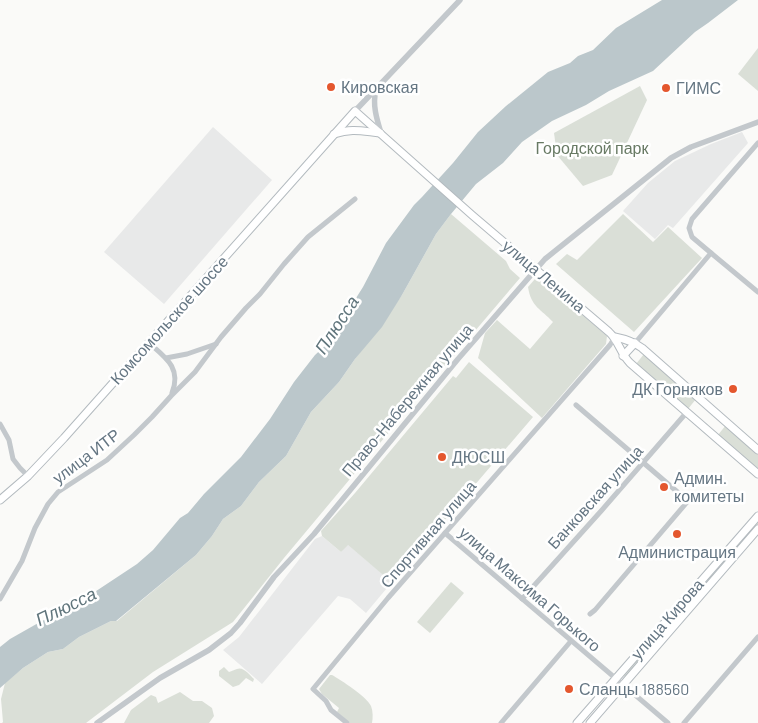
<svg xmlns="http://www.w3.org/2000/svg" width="758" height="723" viewBox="0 0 758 723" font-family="Barlow,sans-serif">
	<rect width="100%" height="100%" fill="#fafaf8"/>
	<g fill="#e8e9e9">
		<polygon points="213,127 272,180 164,304 104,252"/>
		<polygon points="742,132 748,143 673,228 668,225 655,239 623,211 648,183 675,161 711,144"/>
		<polygon points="322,536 341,552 347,544 392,582 366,613 350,599 338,596 262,684 223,650 239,637 315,539"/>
	</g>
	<g fill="#dadfd7">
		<polygon points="758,48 758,91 738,74"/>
		<polygon points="640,86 647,100 612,175 583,186 557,155 554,133"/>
		<polygon points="451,214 506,261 510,269 520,278 390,431 284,558 233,622 153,672 86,723 2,723 3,722 1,699 5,683 23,668 48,652 63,649 79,637 111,621 117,621 196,555 212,536 223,519 241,506 259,482 286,456 311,412 339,382 355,359 392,309 402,295 436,234"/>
		<polygon points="623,214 653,242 668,227 702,258 634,332 556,264 567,254 577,260"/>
		<path d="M 539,278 L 607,336 L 606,344 L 542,418 L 478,358 L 485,333 L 497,320 L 530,349 L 553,322 C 541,309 531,307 528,287 L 535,279 Z"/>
		<polygon points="644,354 696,399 688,409 636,364"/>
		<polygon points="469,362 533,417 420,549 417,547 389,580 348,545 341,552 322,536 321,531 355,493 453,376 456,378"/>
		<polygon points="726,425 758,453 758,469 718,435"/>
		<polygon points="758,519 758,525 628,675 624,676 624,675"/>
		<polygon points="451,582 464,593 430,633 417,622"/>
		<path d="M 224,667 L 229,672 C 232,671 234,670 237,669 C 243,666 250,675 254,679 L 253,682 L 246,678 L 239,685 L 233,687 L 219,676 L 219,671 Z"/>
		<path d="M 330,675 L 332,675 C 341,680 367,697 371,706 C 373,711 373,718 372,723 L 350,723 L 337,712 L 339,708 L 322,694 L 319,689 Z"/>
		<polygon points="180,692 193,701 202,701 212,708 214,716 209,723 124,723 131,710 151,695 156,697 158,703"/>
	</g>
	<polygon fill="#bbc7cb" points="662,0 738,0 708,23 695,32 653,71 609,91 586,105 552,121 522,142 503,163 476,184 451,214 436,234 402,295 382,327 355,359 339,382 311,412 286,456 259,482 241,506 223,519 212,536 196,555 116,621 111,621 79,637 63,649 48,652 23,668 0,688 0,647 10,639 40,622 75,605 137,564 153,550 180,518 188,513 204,494 241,457 270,419 294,382 315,355 327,344 363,287 386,243 414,205 422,197 453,163 478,132 506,106 548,72 570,63 578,56 593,50 616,28"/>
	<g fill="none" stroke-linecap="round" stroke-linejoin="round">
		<g stroke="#b3babf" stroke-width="9">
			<g id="secondary">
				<path d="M 334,134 C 352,128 361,131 380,133"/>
				<path d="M 615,337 C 625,339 634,342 642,348 L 758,450"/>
				<polyline points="623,356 635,343"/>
				<path d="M 0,500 L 28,476 L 64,438 L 355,111 L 472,215 L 609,332 C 619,341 620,353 630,363 L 758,474"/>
				<polyline points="577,723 758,516"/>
				<polyline points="590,723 758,529"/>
			</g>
		</g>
		<g stroke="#c3c8cc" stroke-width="5">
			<polyline points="711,253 758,292"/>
			<path d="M 149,343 C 165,357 182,368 172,393"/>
			<polyline points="635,343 711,253 692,237 689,228 692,219 758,143"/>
			<polyline points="166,358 187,354 216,344"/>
			<polyline points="576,405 688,501 595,610 590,614"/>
			<polyline points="0,424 9,440 13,459 20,468 28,476"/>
			<polyline points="445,533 668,723"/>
			<polyline points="0,599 22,561 35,528 48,504 58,492 107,460 134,435 152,417 171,396 195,372 221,337 246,308 260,294 284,264 308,237 355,199"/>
			<polyline points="522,599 602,510 687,412"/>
			<polyline points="347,723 331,710 326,701 313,689 388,598 610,345 615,337"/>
			<polyline points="501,723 571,641"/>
			<polyline points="684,723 758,637"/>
		</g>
		<g stroke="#c3c8cc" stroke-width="5.5">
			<path d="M 376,91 C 372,104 377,120 381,133"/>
			<polyline points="355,111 460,0"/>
			<polyline points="97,723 160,678 209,650 231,633 240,623 274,577 314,534 458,359 545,259 671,158 691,147 758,122"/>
		</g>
		<use href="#secondary" stroke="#fff" stroke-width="7"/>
	</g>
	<g fill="#e4572e" stroke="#fff" stroke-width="2">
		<circle cx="331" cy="87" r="5"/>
		<circle cx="666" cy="88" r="5"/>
		<circle cx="733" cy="389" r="5"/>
		<circle cx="442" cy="457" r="5"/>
		<circle cx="664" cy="487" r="5"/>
		<circle cx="677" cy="534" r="5"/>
		<circle cx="569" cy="689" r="5"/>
	</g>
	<g text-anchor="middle" stroke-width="5" stroke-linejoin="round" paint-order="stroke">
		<g font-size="16" fill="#657683" stroke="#fff" text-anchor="start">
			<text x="341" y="93">Кировская</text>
			<text x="676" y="94">ГИМС</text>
			<text x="723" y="395" text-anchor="end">ДК Горняков</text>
			<text x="452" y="463">ДЮСШ</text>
			<text x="674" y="484">Админ.<tspan x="674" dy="18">комитеты</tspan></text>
			<text x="677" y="558" text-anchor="middle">Администрация</text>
			<text x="579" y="695">Сланцы 188560</text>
		</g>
		<g font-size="16" fill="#687a64" stroke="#fff">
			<text x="592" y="154">Городской парк</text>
		</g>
		<g font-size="16" fill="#657683" stroke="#fff">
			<text transform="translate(544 276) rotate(40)" y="6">улица Ленина</text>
			<text transform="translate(169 320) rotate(-48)" y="6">Комсомольское шоссе</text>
			<text transform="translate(407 400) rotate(-50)" y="6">Право-Набережная улица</text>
			<text transform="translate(86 456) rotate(-37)" y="6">улица ИТР</text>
			<text transform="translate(595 497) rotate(-48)" y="6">Банковская улица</text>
			<text transform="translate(428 534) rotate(-49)" y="6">Спортивная улица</text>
			<text transform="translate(530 589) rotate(41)" y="6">улица Максима Горького</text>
			<text transform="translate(667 619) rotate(-49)" y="6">улица Кирова</text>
		</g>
		<g font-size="18" font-style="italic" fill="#60757c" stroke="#fff">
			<text transform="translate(337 325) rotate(-57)" y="6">Плюсса</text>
			<text transform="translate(66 607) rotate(-26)" y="6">Плюсса</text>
		</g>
	</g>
</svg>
